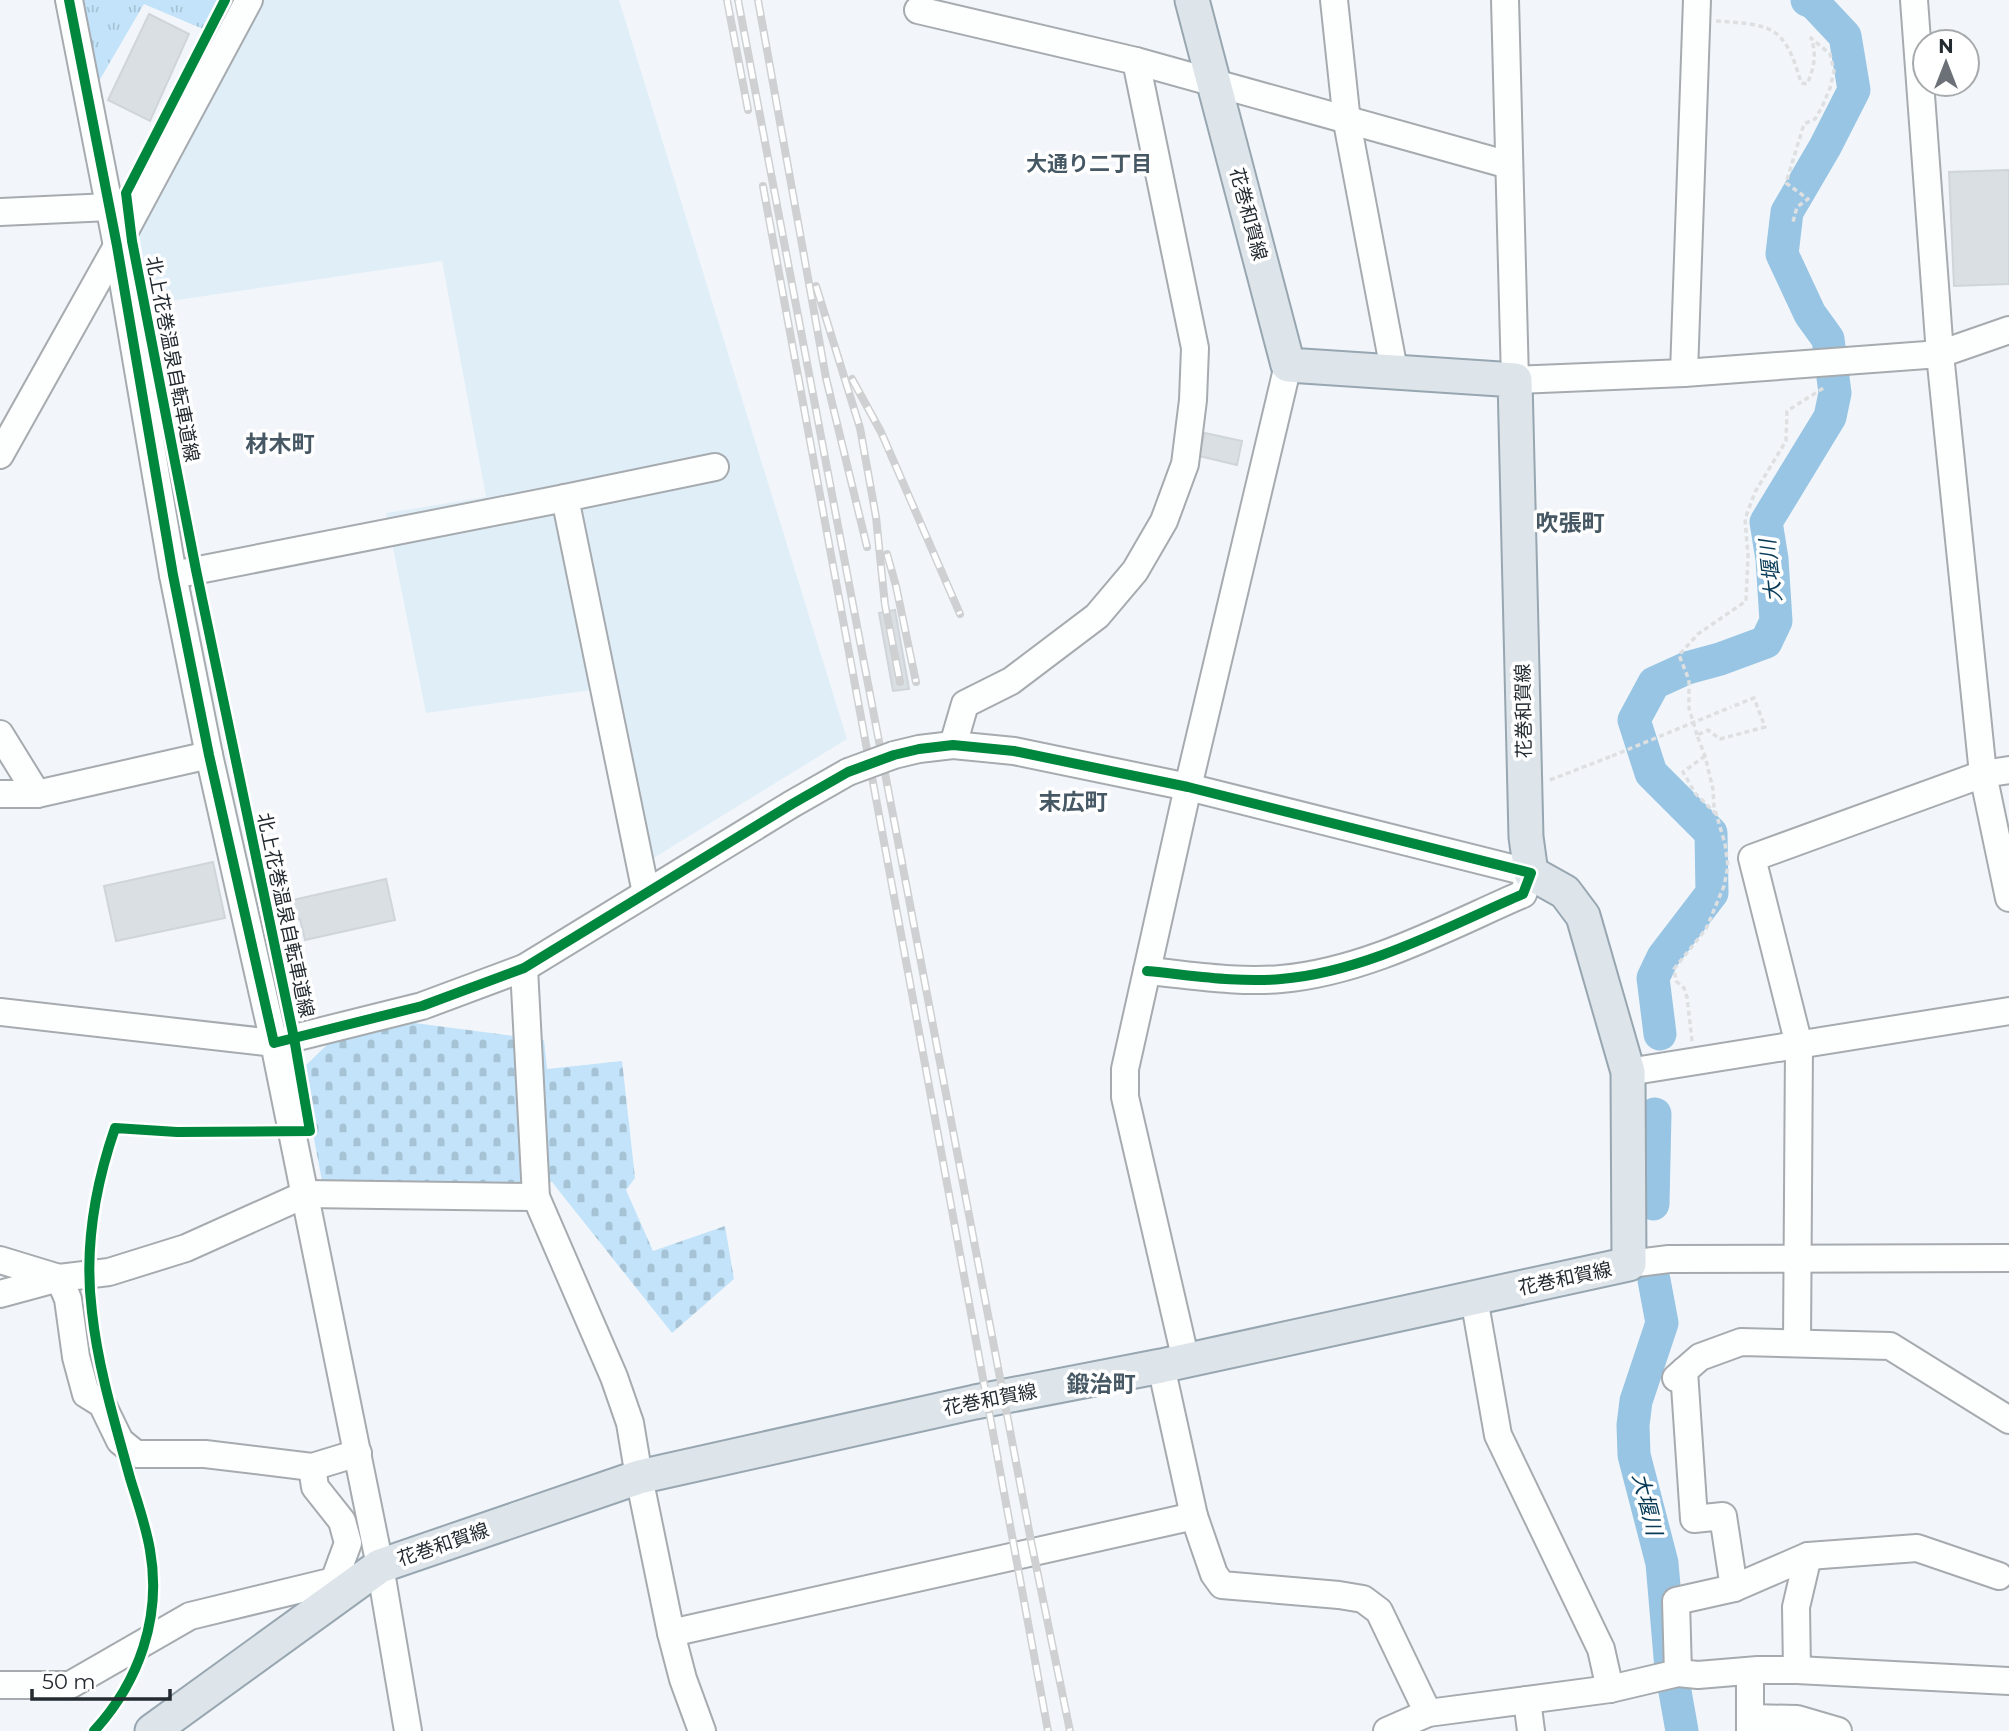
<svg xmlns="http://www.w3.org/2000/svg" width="2009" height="1731" viewBox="0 0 2009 1731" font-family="Montserrat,'Noto Sans JP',sans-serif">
	<defs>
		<pattern id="grass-tufts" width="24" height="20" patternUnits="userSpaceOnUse" patternTransform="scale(1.75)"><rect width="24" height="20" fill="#c2e3f9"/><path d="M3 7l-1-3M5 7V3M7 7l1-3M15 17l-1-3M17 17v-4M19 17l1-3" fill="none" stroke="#a6c3d6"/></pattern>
		<pattern id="cemetery-stones" width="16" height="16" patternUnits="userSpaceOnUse" patternTransform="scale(1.75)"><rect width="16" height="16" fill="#c2e3f9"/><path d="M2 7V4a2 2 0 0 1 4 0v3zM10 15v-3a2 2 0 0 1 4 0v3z" fill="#a6c3d6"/></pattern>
	</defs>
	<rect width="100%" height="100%" fill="#f2f6fa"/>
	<polygon fill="#e0eef8" points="263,0 619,0 847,739 631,872 591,690 426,713 386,513 486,497 442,261 150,304 139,231"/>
	<polygon fill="url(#grass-tufts)" points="83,0 219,0 203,29 144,4 99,81"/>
	<polygon fill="url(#cemetery-stones)" points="407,1022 544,1040 547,1069 622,1061 635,1178 626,1190 653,1251 725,1226 734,1279 672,1333 552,1182 323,1186 301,1070 330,1042"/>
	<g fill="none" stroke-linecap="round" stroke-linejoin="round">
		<g stroke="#98c5e4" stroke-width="33">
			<polyline points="1660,1034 1653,978 1663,957 1712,893 1711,833 1651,773 1634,720 1654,683 1687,668 1720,659 1766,642 1776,621 1772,559 1766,522 1830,417 1835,393 1828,339 1810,314 1782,254 1787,212 1825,147 1854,90 1845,36 1814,3 1807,0"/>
			<polyline points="1653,1204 1655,1114"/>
			<polyline points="1654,1280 1662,1323 1636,1401 1633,1425 1634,1455 1662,1563 1671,1669 1682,1731"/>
		</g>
	</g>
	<g fill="#dadfe4" stroke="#cfd5da" stroke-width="2">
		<polygon points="149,14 189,34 150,121 108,100"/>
		<polygon points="2009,170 2009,284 1954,286 1949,172"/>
		<polygon points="1205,433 1242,441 1237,465 1199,456"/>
		<polygon points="895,610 909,689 893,691 879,613"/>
		<polygon points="213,862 225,918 116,941 104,886"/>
		<polygon points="386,879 395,920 305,940 300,919 288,922 284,902"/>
	</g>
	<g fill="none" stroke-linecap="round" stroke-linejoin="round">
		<g stroke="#a6abaf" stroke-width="30">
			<g id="minor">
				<polyline points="69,0 117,246 173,575 209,755 274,1043 422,1006 524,968 792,804 848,772"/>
				<polyline points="1334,0 1347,122 1394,370"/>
				<polyline points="1505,0 1515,380 1684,373 1940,354 2009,330"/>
				<polyline points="1914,0 1940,354 1983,774 2009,898"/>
				<polyline points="918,10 1136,61 1509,165"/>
				<polyline points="0,212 110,207"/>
				<polyline points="1684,373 1697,0"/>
				<polyline points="0,455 117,246 249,0"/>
				<polyline points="565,498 715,467"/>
				<polyline points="173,575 565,498 646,893"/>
				<polyline points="0,734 37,794"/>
				<polyline points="953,745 965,704 1011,681 1097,616 1135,571 1164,521 1185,464 1193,400 1195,348 1136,61"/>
				<path d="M 894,755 L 919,749 L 953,745 L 1014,751 L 1188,787 L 1531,873 L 1523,894 C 1447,927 1365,972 1281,979 C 1236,983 1191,975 1147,971"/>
				<polyline points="0,794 37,794 209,755"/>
				<polyline points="524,968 536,1197 614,1377 630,1423 639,1477 671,1633 683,1679 702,1731"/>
				<polyline points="0,1012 274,1043 380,1566 408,1731"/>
				<polyline points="1628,1072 2009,1011"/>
				<polyline points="0,1260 59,1278 68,1299 76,1357 86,1394 102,1404 120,1441 136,1454 205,1454 312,1467 358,1453"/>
				<polyline points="1629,1264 1669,1259 2009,1258"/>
				<polyline points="0,1294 59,1278 109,1272 186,1248 306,1194 536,1197"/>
				<polyline points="1474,1298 1498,1435 1601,1649 1610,1689"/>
				<polyline points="1797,1343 1799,1045 1752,858 1983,774 2009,770"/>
				<polyline points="1186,1361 1125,1097 1125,1069 1188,787 1288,365"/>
				<polyline points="1161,1366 1194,1516 1214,1574 1222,1585 1339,1595 1363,1599 1379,1611 1428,1713"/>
				<polyline points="1684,1371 1694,1519 1723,1516 1734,1588"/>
				<polyline points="1676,1378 1700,1357 1741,1342 1890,1346 2009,1420"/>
				<polyline points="671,1633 1194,1516"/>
				<polyline points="1797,1670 1796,1607 1808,1556"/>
				<polyline points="1750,1671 1750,1731"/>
				<polyline points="1678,1673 1676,1601 1734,1588 1808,1556 1917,1548 1999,1576"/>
				<polyline points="0,1685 70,1685 190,1616 334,1581 348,1543 342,1521 315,1487 312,1467"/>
				<polyline points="1527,1700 1531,1731"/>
				<polyline points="1750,1718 1797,1719 1838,1731"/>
				<polyline points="1387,1731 1428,1713 1610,1689 1678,1673 1698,1675 1758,1670 1797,1670 2009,1681"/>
			</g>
		</g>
		<g stroke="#97a6b0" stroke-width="37">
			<polyline id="major" points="152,1731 380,1566 639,1477 975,1402 1161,1366 1629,1264 1628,1072 1583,916 1565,892 1531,873 1526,837 1515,380 1288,365 1192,0"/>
		</g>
		<g stroke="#dedfe0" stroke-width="3.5" stroke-dasharray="5 3.5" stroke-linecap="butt">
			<path d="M 1716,21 C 1772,25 1785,25 1801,83 L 1807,84 C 1814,69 1817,54 1811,38 L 1830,54 L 1834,71 L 1830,88 L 1822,107 L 1815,119 L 1804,124 L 1786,183 L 1808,199 L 1797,207 L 1793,222"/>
			<polyline points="1697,735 1689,708 1689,680 1679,655 1698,634 1746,601 1748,556 1745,519 1755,492 1786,441 1787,411 1825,387"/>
			<polyline points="1705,756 1683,772 1695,793 1716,814"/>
			<polyline points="1550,780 1612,756"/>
			<polyline points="1692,1041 1687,997 1684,988 1676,981 1674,969 1706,929 1724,886 1728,866 1725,844 1714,806 1713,789 1705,756 1697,735 1708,730 1720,739 1765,727 1754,698 1731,707"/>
		</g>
		<use href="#minor" stroke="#fdfefe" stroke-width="26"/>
		<use href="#major" stroke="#dde5ea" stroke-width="33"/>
		<g stroke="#ced0d1" stroke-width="8">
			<g id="rail">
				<polyline points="727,0 748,110"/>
				<polyline points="738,0 1031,1541 1070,1731"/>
				<polyline points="758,0 826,378 867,547"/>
				<polyline points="763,186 1048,1731"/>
				<polyline points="816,286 860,428 876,517 885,605 900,682"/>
				<polyline points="852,379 881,432 960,614"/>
				<polyline points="887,554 896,586 916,682"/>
			</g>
		</g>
		<use href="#rail" stroke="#fff" stroke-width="5" stroke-dasharray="16" stroke-linecap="butt"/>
		<g stroke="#a6abaf" stroke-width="30" stroke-linecap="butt">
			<polyline id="minor-bridge" points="848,772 894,755"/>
		</g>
		<polyline stroke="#dedfe0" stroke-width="3.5" stroke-dasharray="5 3.5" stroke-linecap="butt" points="1612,756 1731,707"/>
		<use href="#minor-bridge" stroke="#fdfefe" stroke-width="26"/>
		<g stroke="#fff" stroke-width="15">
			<g id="cycleway">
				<path d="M 69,0 L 117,246 L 173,575 L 209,755 L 274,1043 L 422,1006 L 524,968 L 792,804 L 848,772 L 894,755 L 919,749 L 953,745 L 1014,751 L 1188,787 L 1531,873 L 1523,894 C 1447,927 1365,972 1281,979 C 1236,983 1191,975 1147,971"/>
				<path d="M 94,1731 C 139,1682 162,1617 150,1550 C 146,1526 137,1501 130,1478 C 115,1423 98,1368 92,1312 C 84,1250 95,1186 115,1128 L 177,1132 L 310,1131 L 294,1038 L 196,570 L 132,241 L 126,193 L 225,0"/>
			</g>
		</g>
		<use href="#cycleway" stroke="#00873e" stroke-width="10"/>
	</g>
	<g text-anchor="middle" stroke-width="7" stroke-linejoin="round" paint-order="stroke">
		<g font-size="19" fill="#232a30" stroke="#fff">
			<text transform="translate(1249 214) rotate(75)" y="7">花巻和賀線</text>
			<text transform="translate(173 359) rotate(79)" y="7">北上花巻温泉自転車道線</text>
			<text transform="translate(1523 711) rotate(-91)" y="7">花巻和賀線</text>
			<text transform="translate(286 915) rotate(78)" y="7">北上花巻温泉自転車道線</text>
			<text transform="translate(1565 1278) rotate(-12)" y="7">花巻和賀線</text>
			<text transform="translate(990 1399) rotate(-11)" y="7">花巻和賀線</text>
			<text transform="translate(443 1544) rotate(-19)" y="7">花巻和賀線</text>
		</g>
		<g font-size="21" font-weight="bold" fill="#465864" stroke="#fff">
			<text x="1089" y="171">大通り二丁目</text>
		</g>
		<g font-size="21" font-style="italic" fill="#063a57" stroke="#fff">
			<text transform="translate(1771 571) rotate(-96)" y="7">大堰川</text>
			<text transform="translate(1647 1504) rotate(76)" y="7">大堰川</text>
		</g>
		<g font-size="23" font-weight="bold" fill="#465864" stroke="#fff">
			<text x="280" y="452">材木町</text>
			<text x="1570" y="531">吹張町</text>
			<text x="1073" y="810">末広町</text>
			<text x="1101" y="1392">鍛治町</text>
		</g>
	</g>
	<g transform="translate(1946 63)"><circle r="33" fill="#ffffff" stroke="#a7aaac" stroke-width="2"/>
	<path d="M0-5L12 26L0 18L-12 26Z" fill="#6b7177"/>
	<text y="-10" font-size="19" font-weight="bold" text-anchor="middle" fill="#232a30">N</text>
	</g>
	<path d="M32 1689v10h138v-10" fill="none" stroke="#232a30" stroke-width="3.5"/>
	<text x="42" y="1689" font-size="21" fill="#232a30" stroke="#ffffff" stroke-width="5" paint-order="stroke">50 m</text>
</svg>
